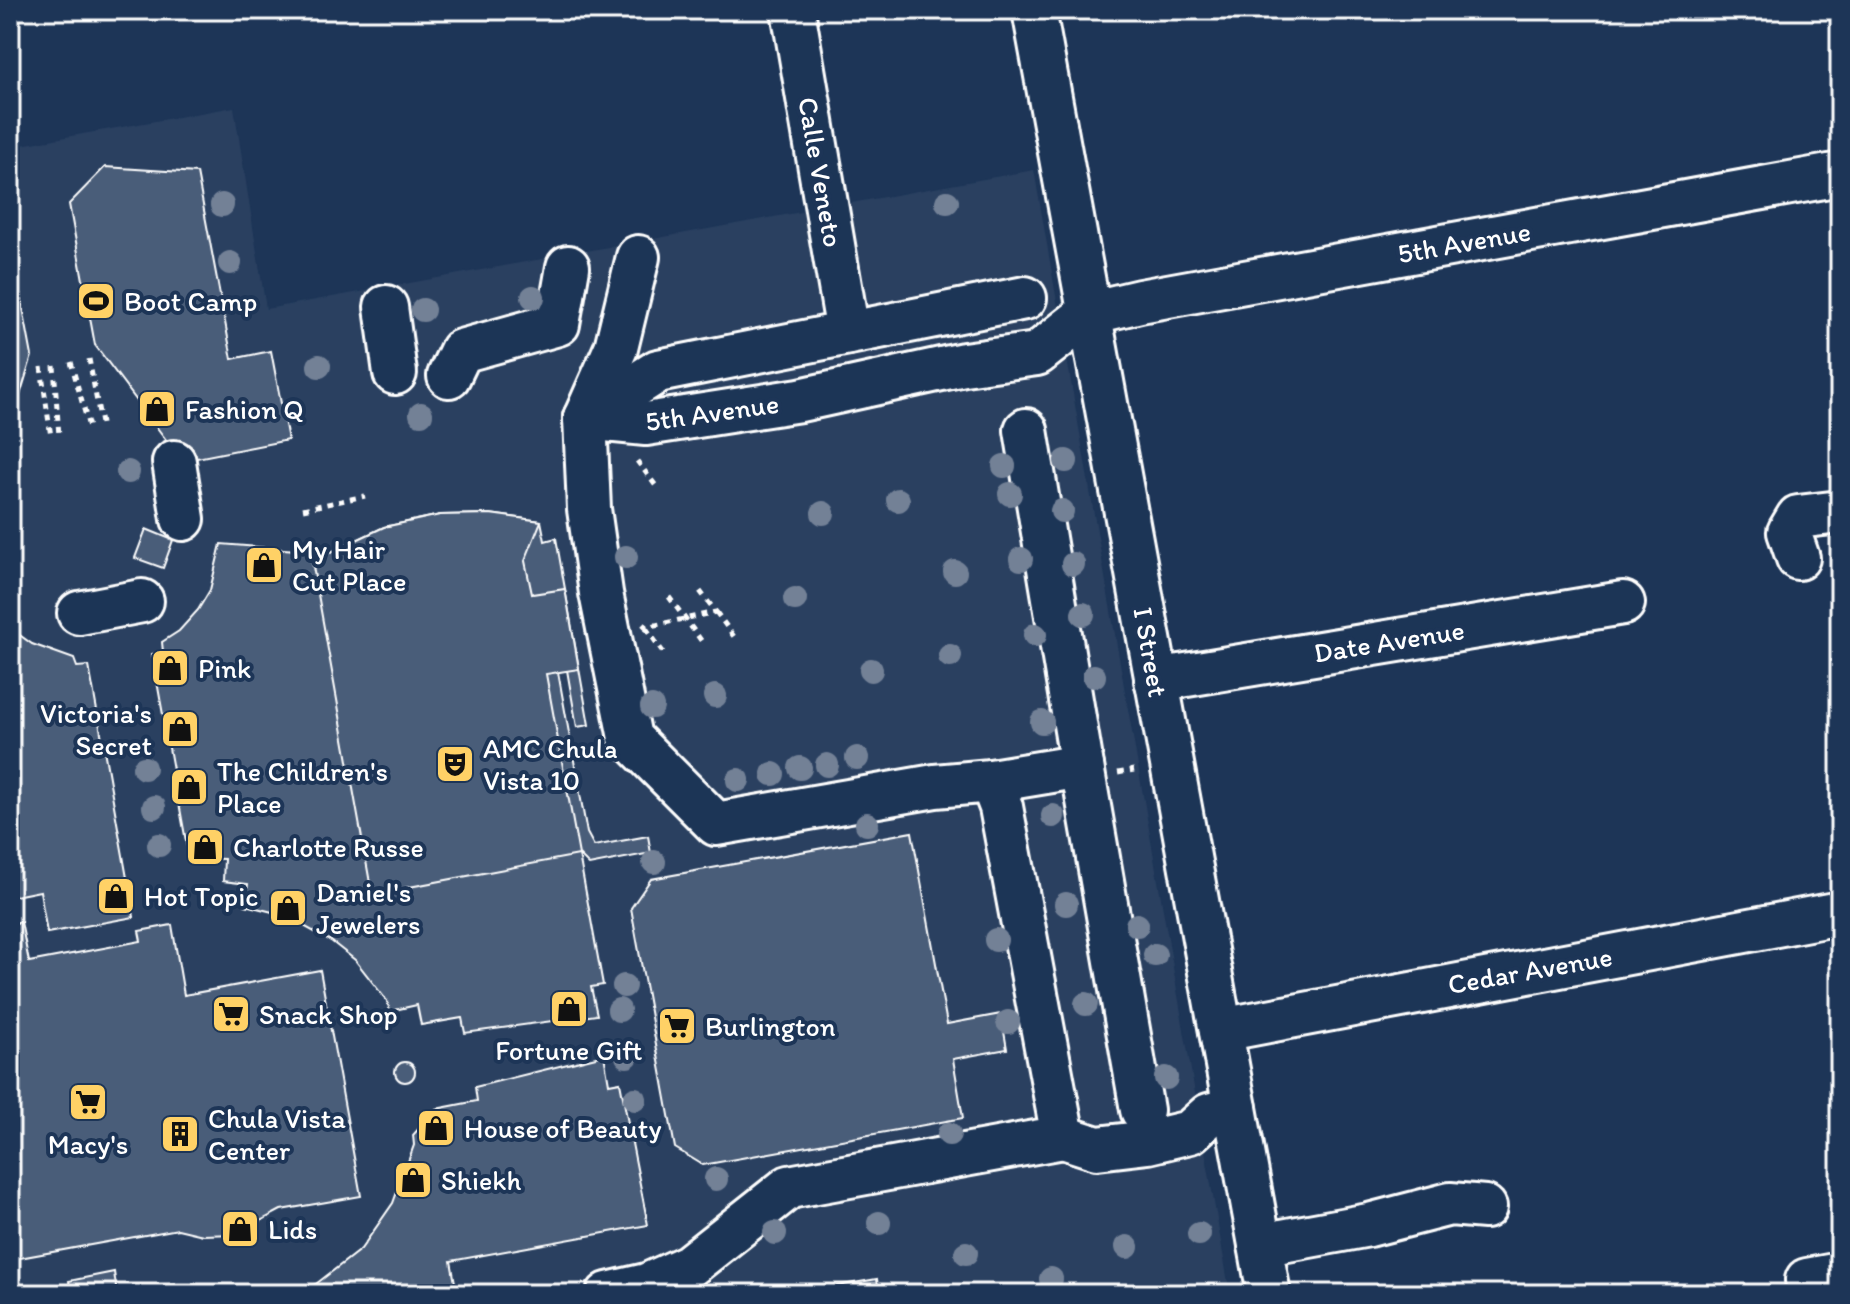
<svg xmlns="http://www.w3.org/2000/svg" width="1850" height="1304" viewBox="0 0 1850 1304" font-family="Itim,sans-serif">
	<rect width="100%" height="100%" fill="#1d3557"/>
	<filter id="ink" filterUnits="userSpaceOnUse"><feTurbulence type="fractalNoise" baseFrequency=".0125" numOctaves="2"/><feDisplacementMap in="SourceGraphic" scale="16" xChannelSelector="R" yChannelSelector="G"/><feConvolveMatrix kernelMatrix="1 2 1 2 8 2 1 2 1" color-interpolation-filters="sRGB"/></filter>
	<g filter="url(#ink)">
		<polygon fill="#2a4161" points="234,107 266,309 1034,170 1230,1294 10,1294 10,147"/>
		<g fill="#4a5d79" stroke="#fff" stroke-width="2">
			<polygon points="105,167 197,173 232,359 271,351 288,440 182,461 95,345 69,204"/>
			<polygon points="10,239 32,356 10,428"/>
			<polygon points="490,514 541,521 545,541 556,538 589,725 577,727 567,670 558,672 587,833 594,846 648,836 651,853 589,865 579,855 603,985 591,987 597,1015 465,1033 462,1018 421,1025 417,1005 390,1011 387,1001 355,960 331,941 284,915 245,905 248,884 223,881 224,859 189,858 152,654 163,652 162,642 179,631 198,610 210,590 221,544 309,551 312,561 384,527 440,515"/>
			<polygon points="490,514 541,521 525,561 532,594 565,589 579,669 546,674 579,855 372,894 312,561 384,527 440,515"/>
			<polygon points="146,529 173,540 163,568 135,558"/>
			<polygon points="10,628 32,644 74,659 77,667 89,666 134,917 47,933 40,891 10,897"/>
			<polygon points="912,832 947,1024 1001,1014 1007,1049 953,1059 963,1118 703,1165 675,1148 631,908 651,879"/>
			<polygon points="21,922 29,962 141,941 139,931 172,925 184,995 320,970 361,1196 281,1210 236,1234 203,1235 178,1229 14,1259 10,1241 10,924"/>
			<polygon points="604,1055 609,1084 620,1082 648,1225 451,1261 457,1294 293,1294 316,1284 361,1249 393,1203 414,1145 413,1135 436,1109 477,1101 475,1087"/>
			<circle cx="405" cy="1072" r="10"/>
			<polygon points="114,1272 117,1294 30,1294 70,1287 69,1281"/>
			<polygon points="877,1279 879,1294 792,1294"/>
		</g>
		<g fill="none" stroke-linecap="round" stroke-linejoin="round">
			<g stroke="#fff" stroke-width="48">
				<g id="minor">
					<polyline points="793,10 848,333"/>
					<polyline points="1034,10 1269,1294"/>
					<polyline points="386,307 395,373"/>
					<polyline points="449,376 461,351 558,324 568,267"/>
					<polyline points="585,418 646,424 800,400 964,364 1037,354 1089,313 1140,301 1840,174"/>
					<polyline points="585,418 658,371 1025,298"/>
					<polyline points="1026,430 1082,766"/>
					<polyline points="174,462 183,519"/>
					<polyline points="1798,558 1789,532 1798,517 1840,512"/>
					<polyline points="79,613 142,601"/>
					<polyline points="1156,680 1623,603"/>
					<polyline points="991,781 1082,766 1142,1110"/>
					<polyline points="1221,1030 1840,913"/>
					<polyline points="1063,1137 1097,1148 1148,1142 1190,1132 1209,1115 1235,1108"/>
					<polyline points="1260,1245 1369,1225 1450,1204 1485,1207"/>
					<polyline points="1807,1280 1840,1274"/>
					<polyline points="608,1294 647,1285 689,1266 789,1187 1063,1137 1001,807 991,781 935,786 716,824 630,738 601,593 589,509 585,418 616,348 638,257"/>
				</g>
			</g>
			<g stroke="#fff" stroke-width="5" stroke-dasharray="6 6" stroke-linecap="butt">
				<polyline points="89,359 102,429"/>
				<polyline points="71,362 90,431"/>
				<polyline points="54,366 59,436"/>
				<polyline points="41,367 51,437"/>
				<polyline points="637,461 656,486"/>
				<polyline points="303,509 365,496"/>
				<polyline points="669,597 703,643"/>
				<polyline points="716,612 735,638"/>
				<polyline points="643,624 646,627 716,612 700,591"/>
				<polyline points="646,628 663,652"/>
				<polyline points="1118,773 1134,770"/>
			</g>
			<use href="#minor" stroke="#1d3557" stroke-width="42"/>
		</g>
		<g fill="#738196">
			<circle cx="947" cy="202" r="12"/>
			<circle cx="222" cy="205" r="12"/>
			<circle cx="230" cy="263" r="12"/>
			<circle cx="533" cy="297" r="12"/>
			<circle cx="423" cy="310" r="12"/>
			<circle cx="319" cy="366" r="12"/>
			<circle cx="421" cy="414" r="12"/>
			<circle cx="1066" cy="461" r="12"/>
			<circle cx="1004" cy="466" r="12"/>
			<circle cx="128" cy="472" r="12"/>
			<circle cx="1010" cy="494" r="12"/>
			<circle cx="898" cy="500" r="12"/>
			<circle cx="1062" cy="511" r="12"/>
			<circle cx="823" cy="513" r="12"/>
			<circle cx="626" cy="557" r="12"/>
			<circle cx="1021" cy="559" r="12"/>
			<circle cx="1073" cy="564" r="12"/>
			<circle cx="955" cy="572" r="12"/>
			<circle cx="795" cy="599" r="12"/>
			<circle cx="1083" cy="614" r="12"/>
			<circle cx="1035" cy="635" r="12"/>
			<circle cx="950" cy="656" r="12"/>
			<circle cx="871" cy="670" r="12"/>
			<circle cx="1094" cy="676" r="12"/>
			<circle cx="715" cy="696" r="12"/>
			<circle cx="652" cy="707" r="12"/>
			<circle cx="1042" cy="722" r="12"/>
			<circle cx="857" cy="758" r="12"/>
			<circle cx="827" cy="765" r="12"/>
			<circle cx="144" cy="768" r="12"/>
			<circle cx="800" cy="768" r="12"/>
			<circle cx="773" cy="774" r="12"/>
			<circle cx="738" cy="780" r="12"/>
			<circle cx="154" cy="807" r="12"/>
			<circle cx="1053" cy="816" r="12"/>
			<circle cx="867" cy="824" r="12"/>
			<circle cx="159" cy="845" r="12"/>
			<circle cx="654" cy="862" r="12"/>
			<circle cx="1066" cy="904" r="12"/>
			<circle cx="1137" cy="925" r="12"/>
			<circle cx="996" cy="940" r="12"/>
			<circle cx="1155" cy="955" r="12"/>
			<circle cx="624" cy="986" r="12"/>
			<circle cx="1086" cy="1004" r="12"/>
			<circle cx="619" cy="1010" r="12"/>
			<circle cx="1008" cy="1022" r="12"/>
			<circle cx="627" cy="1056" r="12"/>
			<circle cx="1166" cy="1078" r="12"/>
			<circle cx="635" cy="1099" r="12"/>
			<circle cx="949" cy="1134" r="12"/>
			<circle cx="716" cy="1179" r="12"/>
			<circle cx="879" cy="1223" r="12"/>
			<circle cx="775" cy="1233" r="12"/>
			<circle cx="1199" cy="1234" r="12"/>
			<circle cx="1127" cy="1247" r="12"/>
			<circle cx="966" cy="1253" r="12"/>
			<circle cx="1051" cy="1279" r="12"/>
		</g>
	</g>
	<defs>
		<g id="stadium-square" transform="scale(2)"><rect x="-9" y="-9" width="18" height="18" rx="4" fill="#ffd166" stroke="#1d3557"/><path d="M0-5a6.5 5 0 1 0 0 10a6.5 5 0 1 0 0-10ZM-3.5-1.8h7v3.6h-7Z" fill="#111"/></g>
		<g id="shop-square" transform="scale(2)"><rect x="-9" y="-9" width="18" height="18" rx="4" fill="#ffd166" stroke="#1d3557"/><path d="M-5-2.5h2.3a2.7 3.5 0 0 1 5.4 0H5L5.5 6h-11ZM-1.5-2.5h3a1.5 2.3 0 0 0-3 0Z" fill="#111"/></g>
		<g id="theatre-square" transform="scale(2)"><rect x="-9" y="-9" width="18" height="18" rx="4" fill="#ffd166" stroke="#1d3557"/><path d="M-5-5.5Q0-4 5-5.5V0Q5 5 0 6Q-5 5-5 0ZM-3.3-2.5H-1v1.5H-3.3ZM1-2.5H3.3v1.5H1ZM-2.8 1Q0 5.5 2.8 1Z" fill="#111"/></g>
		<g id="supermarket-square" transform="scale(2)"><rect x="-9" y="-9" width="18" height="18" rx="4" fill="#ffd166" stroke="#1d3557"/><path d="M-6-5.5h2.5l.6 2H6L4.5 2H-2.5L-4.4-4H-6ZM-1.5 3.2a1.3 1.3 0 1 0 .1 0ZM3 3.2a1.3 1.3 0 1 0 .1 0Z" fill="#111"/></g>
		<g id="building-square" transform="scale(2)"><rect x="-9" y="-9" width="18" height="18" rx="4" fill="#ffd166" stroke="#1d3557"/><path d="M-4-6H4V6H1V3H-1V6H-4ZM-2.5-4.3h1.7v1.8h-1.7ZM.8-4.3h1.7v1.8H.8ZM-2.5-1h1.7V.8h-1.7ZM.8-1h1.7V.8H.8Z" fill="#111"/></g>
	</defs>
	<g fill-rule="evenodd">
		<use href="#stadium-square" x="96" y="301"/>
		<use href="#shop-square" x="157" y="409"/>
		<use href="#shop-square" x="264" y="565"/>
		<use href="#shop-square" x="170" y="668"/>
		<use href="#shop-square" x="180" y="729"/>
		<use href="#theatre-square" x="455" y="764"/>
		<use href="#shop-square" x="189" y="787"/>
		<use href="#shop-square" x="205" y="847"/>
		<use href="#shop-square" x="116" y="896"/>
		<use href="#shop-square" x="288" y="908"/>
		<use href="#shop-square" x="569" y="1009"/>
		<use href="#supermarket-square" x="231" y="1014"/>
		<use href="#supermarket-square" x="677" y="1026"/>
		<use href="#supermarket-square" x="88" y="1102"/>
		<use href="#shop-square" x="436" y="1128"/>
		<use href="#building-square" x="180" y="1134"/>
		<use href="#shop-square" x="413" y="1180"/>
		<use href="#shop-square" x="240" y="1229"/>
	</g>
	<g text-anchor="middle" stroke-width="8" stroke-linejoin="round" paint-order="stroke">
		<g font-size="28" fill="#fff" stroke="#1d3557">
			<text transform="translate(821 172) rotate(80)" y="10">Calle Veneto</text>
			<text transform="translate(1464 242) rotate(-10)" y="10">5th Avenue</text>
			<text transform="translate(712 412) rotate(-8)" y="10">5th Avenue</text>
			<text transform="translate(1389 641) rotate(-9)" y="10">Date Avenue</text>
			<text transform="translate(1151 652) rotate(80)" y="10">I Street</text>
			<text transform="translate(1530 970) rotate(-10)" y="10">Cedar Avenue</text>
		</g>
		<g font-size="28" fill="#fff" stroke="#1d3557" text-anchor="start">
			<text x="124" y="311">Boot Camp</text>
			<text x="185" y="419">Fashion Q</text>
			<text x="292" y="559">My Hair<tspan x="292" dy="32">Cut Place</tspan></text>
			<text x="198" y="678">Pink</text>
			<text x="152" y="723" text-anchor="end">Victoria's<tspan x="152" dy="32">Secret</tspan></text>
			<text x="483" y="758">AMC Chula<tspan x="483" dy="32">Vista 10</tspan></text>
			<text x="217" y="781">The Children's<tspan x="217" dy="32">Place</tspan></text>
			<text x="233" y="857">Charlotte Russe</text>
			<text x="316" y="902">Daniel's<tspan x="316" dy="32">Jewelers</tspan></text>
			<text x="144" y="906">Hot Topic</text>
			<text x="259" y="1024">Snack Shop</text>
			<text x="705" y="1036">Burlington</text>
			<text x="569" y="1060" text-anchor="middle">Fortune Gift</text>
			<text x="208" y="1128">Chula Vista<tspan x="208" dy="32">Center</tspan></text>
			<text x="464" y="1138">House of Beauty</text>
			<text x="88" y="1154" text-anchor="middle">Macy's</text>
			<text x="441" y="1190">Shiekh</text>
			<text x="268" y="1239">Lids</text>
		</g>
	</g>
	<rect width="1850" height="1304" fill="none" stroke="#1d3557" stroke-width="40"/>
	<rect x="20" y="20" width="1810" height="1264" fill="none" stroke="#fff" stroke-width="3" filter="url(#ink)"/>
</svg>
